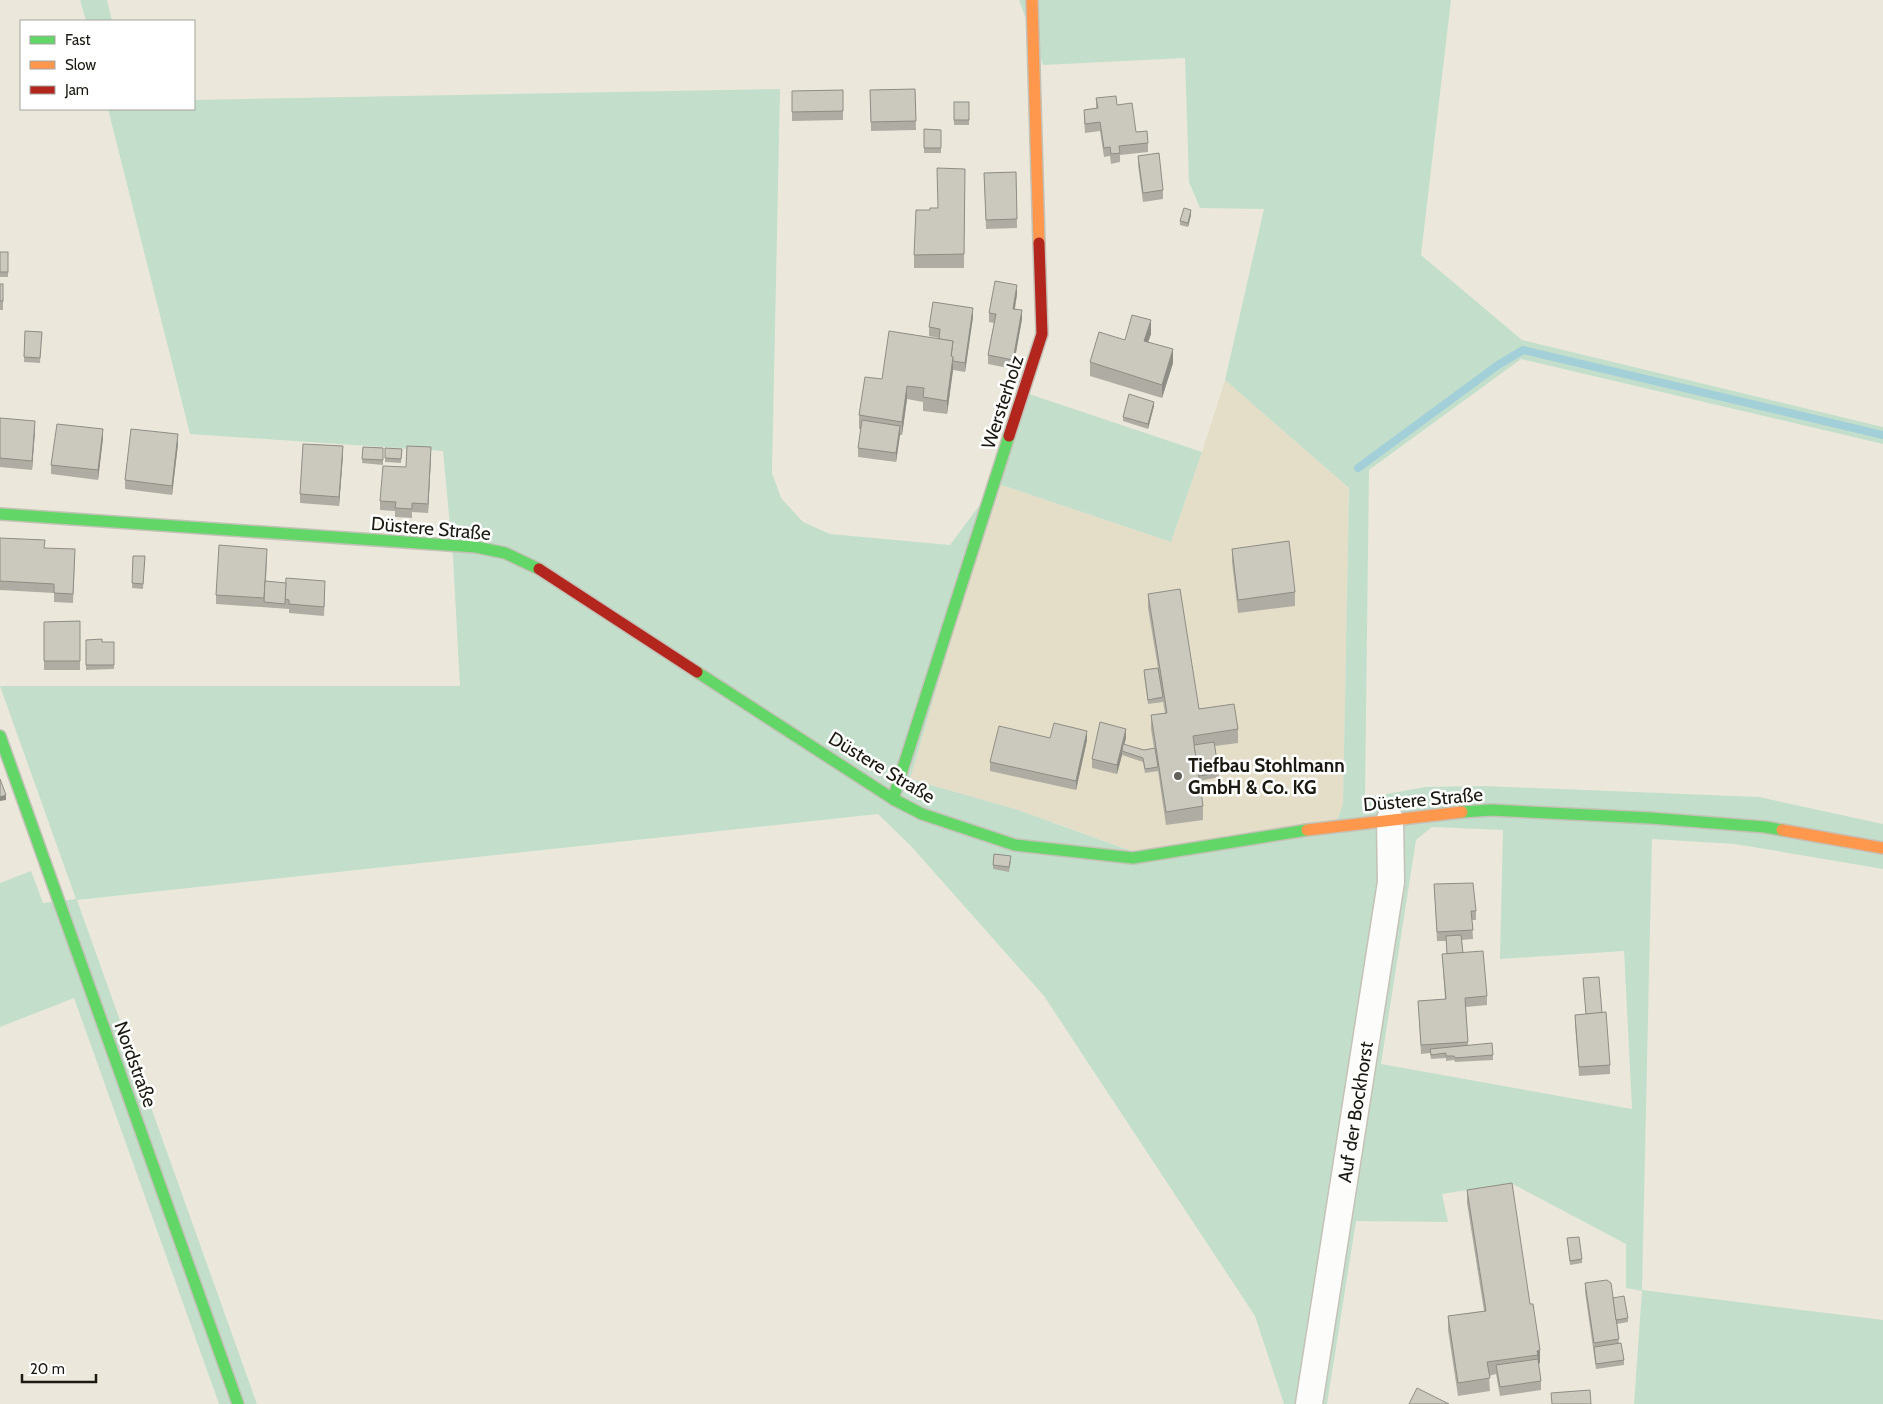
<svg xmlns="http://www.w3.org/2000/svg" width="1883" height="1404" viewBox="0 0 1883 1404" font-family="Cabin,sans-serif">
	<rect width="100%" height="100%" fill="#ebe8db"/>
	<polygon fill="#e4dec9" points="1225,380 1349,488 1343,804 1337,821 1134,852 1058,824 909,778 996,483 1171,542 1202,452"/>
	<g fill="#c3dfcb" fill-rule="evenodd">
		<polygon points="80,0 107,0 112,21 86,21"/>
		<path d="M 1019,0 L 1451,0 L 1421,255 L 1522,340 L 1883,427 L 1883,444 L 1521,359 L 1369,470 L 1365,798 L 1425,787 L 1485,786 L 1759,797 L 1883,824 L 1883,869 L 1735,844 L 1652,839 L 1642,1290 L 1883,1320 L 1883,1404 L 1634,1404 L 1642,1291 L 1626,1288 L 1626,1244 L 1511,1183 L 1442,1194 L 1448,1222 L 1356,1221 L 1327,1404 L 1284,1404 L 1255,1316 L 1044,996 L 910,845 L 878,814 L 77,900 L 257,1404 L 219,1404 L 74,998 L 0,1027 L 0,883 L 31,871 L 43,903 L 76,899 L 0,686 L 460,686 L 453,558 L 443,451 L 190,434 L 108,109 L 194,109 L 194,100 L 780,89 L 772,473 L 781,498 L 803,522 L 830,534 L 950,545 L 996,483 L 1029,394 L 1202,452 L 1171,542 L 996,483 L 910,779 L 1018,810 L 1134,852 L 1337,821 L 1343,804 L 1349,488 L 1225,380 L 1264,209 L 1200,208 L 1189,182 L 1185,58 L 1043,65 ZM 1432,827 L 1503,830 L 1500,959 L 1624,951 L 1632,1109 L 1381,1064 L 1416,840 Z"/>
	</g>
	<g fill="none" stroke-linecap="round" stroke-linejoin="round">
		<polyline stroke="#a2cfd8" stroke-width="8" points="1358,468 1498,365 1523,350 1883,435"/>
		<g stroke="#c4c1b7" stroke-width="29">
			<polyline id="street" points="1309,1404 1391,882 1390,819"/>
		</g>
		<g stroke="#c4c1b7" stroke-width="14">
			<g id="fast">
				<polyline points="0,514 476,547 505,553 539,569"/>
				<polyline points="697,672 893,799 922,814 1015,845 1133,858 1307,830"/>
				<polyline points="0,736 238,1404"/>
				<polyline points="893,799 1009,436"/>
				<polyline points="1462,812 1491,810 1650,818 1765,827 1782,830"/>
			</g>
		</g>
		<g stroke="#c4c1b7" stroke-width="14">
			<g id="slow">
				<polyline points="1032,0 1039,243"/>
				<polyline points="1307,830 1462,812"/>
				<polyline points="1782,830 1883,848"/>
			</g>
		</g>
		<g stroke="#c4c1b7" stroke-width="14">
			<g id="jam">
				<polyline points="1009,436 1042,334 1039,243"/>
				<polyline points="539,569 697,672"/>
			</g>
		</g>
		<use href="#street" stroke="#fcfcfa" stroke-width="26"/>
		<use href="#fast" stroke="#63d668" stroke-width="11"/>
		<use href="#slow" stroke="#ff974d" stroke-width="11"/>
		<use href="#jam" stroke="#b3261e" stroke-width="11"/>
	</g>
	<g fill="#afada3">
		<polygon points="915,89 916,130 871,131 870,90"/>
		<polygon points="843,90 843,120 792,121 792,91"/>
		<polygon points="1096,98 1117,105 1136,132 1148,143 1148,152 1120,155 1120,162 1111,164 1110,156 1104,157 1100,131 1085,133 1084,119 1084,110 1096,108"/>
		<rect x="954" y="102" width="15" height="23"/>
		<polygon points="924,129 941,130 941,153 924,153"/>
		<polygon points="1138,156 1163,190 1163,199 1143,202 1138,165"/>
		<polygon points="965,169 964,268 914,268 914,255 930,210 938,208"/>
		<polygon points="1016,172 1017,228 986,229 984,173"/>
		<polygon points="1191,215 1188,227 1180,225 1180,221"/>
		<rect x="0" y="252" width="8" height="25"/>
		<rect x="0" y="284" width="3" height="26"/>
		<polygon points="1017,294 1015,309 1022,319 1013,369 988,364 988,355 994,323 989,322 989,313"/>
		<polygon points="973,317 965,372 953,370 947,414 923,411 923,402 907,399 902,435 900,435 896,462 858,457 858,448 861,429 859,429 859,415 882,379 939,339 939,338 929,336 929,327"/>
		<polygon points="25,331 42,332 40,363 24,362"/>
		<polygon points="1151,334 1148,342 1173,363 1162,398 1090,376 1090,362 1125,340"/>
		<polygon points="1154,406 1148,429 1123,421 1123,417"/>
		<polygon points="0,418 35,430 32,470 0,467"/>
		<polygon points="103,438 98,480 51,474 51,465"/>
		<polygon points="178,444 172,495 125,489 125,480"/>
		<polygon points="363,447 383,448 383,465 362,463"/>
		<polygon points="385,448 402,449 401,463 385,462"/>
		<polygon points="343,455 339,506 300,503 300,494"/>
		<polygon points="431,456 428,513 412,512 412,518 395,517 395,511 380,510 380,501 406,467"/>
		<polygon points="0,538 45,548 75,558 73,603 54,602 54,593 0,590"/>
		<polygon points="1232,549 1295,592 1295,606 1238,613 1232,562"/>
		<polygon points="133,556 145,556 143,589 132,588"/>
		<polygon points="267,558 266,582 325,590 324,616 289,613 289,609 216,604 216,595"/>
		<polygon points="1148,594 1199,709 1238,729 1238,743 1215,746 1219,777 1200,781 1203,806 1203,820 1166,825 1158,771 1145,773 1143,762 1122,755 1117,774 1092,768 1092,759 1126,738 1124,745 1144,750 1154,748 1151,729 1151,715 1165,713 1163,701 1163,702 1148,704 1144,675 1144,670 1158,668 1148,608"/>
		<polygon points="80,621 80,670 44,670 44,622"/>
		<polygon points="86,640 102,642 114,642 114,669 86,670"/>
		<polygon points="1050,738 1087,740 1076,790 990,771 990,762"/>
		<polygon points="1011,861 1009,872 993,869 993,865"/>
		<polygon points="1434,884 1476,911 1476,920 1472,920 1473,939 1462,940 1463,953 1487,996 1487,1005 1466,1007 1468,1045 1493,1055 1493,1060 1455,1062 1454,1060 1446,1061 1446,1058 1431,1059 1430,1053 1421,1054 1418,1001 1445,999 1442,954 1447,954 1446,941 1437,941"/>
		<polygon points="1583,978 1602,1013 1610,1065 1610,1074 1579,1076 1575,1024 1575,1015 1586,1014"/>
		<polygon points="1467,1190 1530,1304 1540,1363 1538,1364 1541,1381 1541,1390 1500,1396 1496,1374 1489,1376 1490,1391 1458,1396 1448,1330 1448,1316 1484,1311 1467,1203"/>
		<polygon points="1567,1238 1582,1259 1582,1263 1570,1265"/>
		<polygon points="1585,1283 1613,1298 1628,1318 1628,1322 1617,1324 1619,1343 1624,1360 1624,1365 1596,1369 1585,1292"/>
	</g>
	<g fill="#8e8d85">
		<polygon points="1191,210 1191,215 1188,227 1188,223"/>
		<polygon points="1017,285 1017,294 1013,318 1013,309"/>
		<polygon points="973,308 973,317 965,372 965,363"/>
		<polygon points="1022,310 1022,319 1013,369 1013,360"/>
		<polygon points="1151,320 1151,334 1144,354 1144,341"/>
		<polygon points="1173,349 1173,363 1162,398 1162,385"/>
		<polygon points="953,357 953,370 947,414 947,401"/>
		<polygon points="907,386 907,399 902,435 902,422"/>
		<polygon points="1154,402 1154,406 1148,429 1148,424"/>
		<polygon points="35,421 35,430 32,470 32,461"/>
		<polygon points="900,426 900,435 896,462 896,453"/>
		<polygon points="103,429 103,438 98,480 98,470"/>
		<polygon points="178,434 178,444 172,495 172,486"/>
		<polygon points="343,446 343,455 339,506 339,497"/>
		<polygon points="431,447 431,456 428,513 428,504"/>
		<polygon points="1126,729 1126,738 1122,752 1122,751 1122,755 1117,774 1117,765"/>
		<polygon points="1087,731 1087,740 1076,790 1076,781"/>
		<polygon points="6,795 6,800 0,801 0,797"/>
		<polygon points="1540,1350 1540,1363 1538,1364 1537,1351"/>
	</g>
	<g fill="#cbc9be" stroke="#8e8d85">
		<polygon points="915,89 916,121 871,122 870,90"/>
		<polygon points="843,90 843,111 792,112 792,91"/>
		<polygon points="1116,96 1117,105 1132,103 1136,132 1147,131 1148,143 1119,146 1120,153 1111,154 1110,147 1104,148 1100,122 1085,124 1084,110 1098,108 1096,98"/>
		<rect x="954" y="102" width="15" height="18"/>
		<polygon points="924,129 941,130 941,148 924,148"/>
		<polygon points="1159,153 1163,190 1143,193 1138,156"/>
		<polygon points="937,168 965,169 964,254 914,255 916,210 930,210 930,208 938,208"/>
		<polygon points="1016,172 1017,219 986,220 984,173"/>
		<polygon points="1184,208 1191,210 1188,223 1180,221"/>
		<rect x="0" y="252" width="8" height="20"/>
		<polygon points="995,281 1017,285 1013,309 1022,310 1013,360 988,355 996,314 989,313"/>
		<rect x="0" y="284" width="3" height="17"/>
		<polygon points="933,302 973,308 965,363 953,361 953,357 951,357 953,341 939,339 940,329 929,327"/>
		<polygon points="1132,315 1151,320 1144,341 1173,349 1162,385 1090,362 1099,332 1125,340"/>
		<polygon points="25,331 42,332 40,358 24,357"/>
		<polygon points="889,331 953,341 951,356 953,357 947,401 923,397 924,388 907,386 902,422 859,415 865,377 882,379"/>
		<polygon points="1129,394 1154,402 1148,424 1123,417"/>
		<polygon points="0,418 35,421 32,461 0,458"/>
		<polygon points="862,420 900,426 896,453 858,448"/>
		<polygon points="57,424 103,429 98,470 51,465"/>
		<polygon points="131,429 178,434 172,486 125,480"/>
		<polygon points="303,444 343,446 339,497 300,494"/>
		<polygon points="407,446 431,447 428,504 412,503 412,509 395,508 396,502 380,501 383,466 406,467"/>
		<polygon points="363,447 383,448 383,460 362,459"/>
		<polygon points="385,448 402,449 401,459 385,458"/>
		<polygon points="0,538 45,540 44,548 75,549 73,594 54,593 54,584 0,581"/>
		<polygon points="1289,541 1295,592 1238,600 1232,549"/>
		<polygon points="219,545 267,549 264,598 216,595"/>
		<polygon points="133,556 145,556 143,584 132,583"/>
		<polygon points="286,578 325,581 324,607 289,604 289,600 285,599"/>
		<polygon points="265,581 286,583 285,604 264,602"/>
		<polygon points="1180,589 1199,709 1234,704 1238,729 1193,736 1203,806 1166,812 1151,715 1167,713 1148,594"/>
		<polygon points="80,621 80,661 44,661 44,622"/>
		<polygon points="102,639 102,642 114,642 114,665 86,665 86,640"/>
		<polygon points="1158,668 1163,697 1148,700 1144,670"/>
		<polygon points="1100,722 1126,729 1117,765 1092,759"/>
		<polygon points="1054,723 1087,731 1076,781 990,762 999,726 1050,738"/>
		<polygon points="1214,742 1219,773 1199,776 1194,745"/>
		<polygon points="1123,744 1144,750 1155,748 1158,767 1145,769 1143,758 1122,751"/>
		<polygon points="0,779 6,795 0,797"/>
		<polygon points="994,854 1011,856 1009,867 993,865"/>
		<polygon points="1473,883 1476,911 1471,911 1473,930 1437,932 1434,884"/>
		<polygon points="1461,935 1463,953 1447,954 1446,936"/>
		<polygon points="1483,951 1487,996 1465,998 1468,1042 1421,1045 1418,1001 1446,999 1442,954"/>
		<polygon points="1599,977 1602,1013 1586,1014 1583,978"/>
		<polygon points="1606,1012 1610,1065 1579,1067 1575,1015"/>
		<polygon points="1492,1043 1493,1055 1455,1058 1454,1056 1446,1056 1446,1053 1431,1055 1430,1049"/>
		<polygon points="1512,1183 1530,1304 1533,1304 1540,1350 1537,1351 1538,1355 1487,1362 1490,1378 1458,1383 1448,1316 1486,1311 1467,1190"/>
		<polygon points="1579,1237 1582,1259 1570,1261 1567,1238"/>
		<polygon points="1607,1280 1611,1283 1619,1339 1594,1343 1585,1283"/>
		<polygon points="1624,1296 1628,1318 1616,1320 1613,1298"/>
		<polygon points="1621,1343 1624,1360 1596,1364 1594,1347"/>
		<polygon points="1538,1359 1541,1381 1500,1387 1496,1365"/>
		<polygon points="1417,1388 1449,1404 1409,1404"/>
		<polygon points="1590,1390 1591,1404 1552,1404 1551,1393"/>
	</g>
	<circle fill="#646158" stroke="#fff" stroke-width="2" cx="1178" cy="776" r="5"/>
	<g text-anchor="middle" stroke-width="5" stroke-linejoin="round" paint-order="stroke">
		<g font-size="19" fill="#1b1911" stroke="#fff">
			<text transform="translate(1002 402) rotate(-72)" y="7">Wersterholz</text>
			<text transform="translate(431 528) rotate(5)" y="7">Düstere Straße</text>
			<text transform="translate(882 767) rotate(31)" y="7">Düstere Straße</text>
			<text transform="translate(1423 799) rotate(-5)" y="7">Düstere Straße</text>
			<text transform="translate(136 1064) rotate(70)" y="7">Nordstraße</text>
			<text transform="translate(1355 1112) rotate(-81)" y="7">Auf der Bockhorst</text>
		</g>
		<g font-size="19" font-weight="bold" fill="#1b1911" stroke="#fff" text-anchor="start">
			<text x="1188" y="772">Tiefbau Stohlmann<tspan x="1188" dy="22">GmbH &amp; Co. KG</tspan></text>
		</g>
	</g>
	<rect x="20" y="20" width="175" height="90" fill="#ffffff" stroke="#a4a3a0"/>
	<rect x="30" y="36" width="25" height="8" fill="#63d668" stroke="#a4a3a0"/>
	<text x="65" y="45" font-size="15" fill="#1b1911">Fast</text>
	<rect x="30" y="61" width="25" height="8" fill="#ff974d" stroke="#a4a3a0"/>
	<text x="65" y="70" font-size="15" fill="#1b1911">Slow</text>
	<rect x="30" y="86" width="25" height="8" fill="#b3261e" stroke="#a4a3a0"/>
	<text x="65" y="95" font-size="15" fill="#1b1911">Jam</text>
	<path d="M22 1374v8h74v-8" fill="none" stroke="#1b1911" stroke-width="2.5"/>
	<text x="30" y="1374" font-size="15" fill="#1b1911" stroke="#ffffff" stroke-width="4" paint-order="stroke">20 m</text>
</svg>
